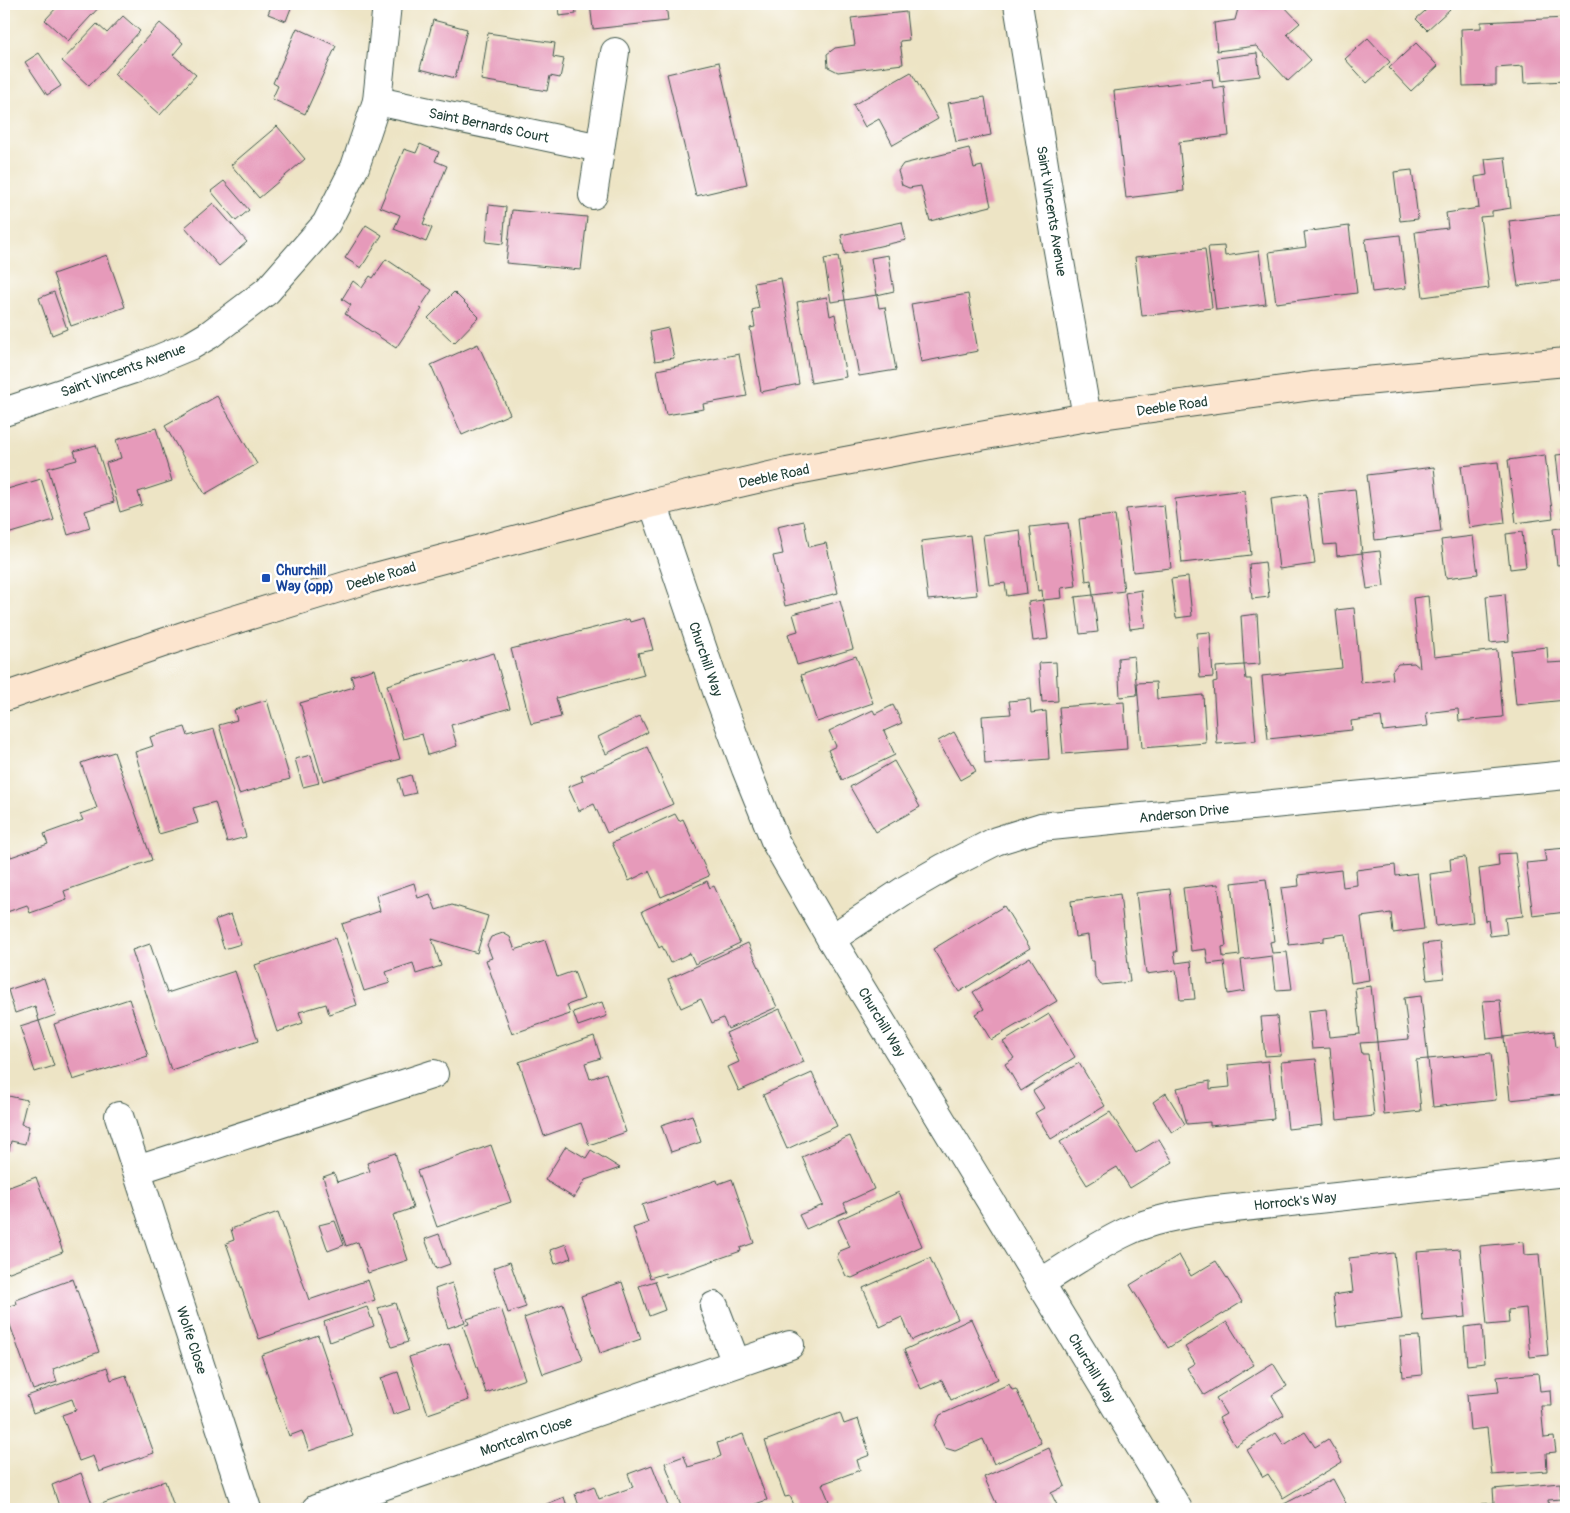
<svg xmlns="http://www.w3.org/2000/svg" width="1570" height="1513" viewBox="0 0 1570 1513" font-family="Pangolin,sans-serif">
	<rect width="100%" height="100%" fill="#fff"/>
	<filter id="ink" filterUnits="userSpaceOnUse"><feTurbulence type="fractalNoise" baseFrequency=".02" numOctaves="2"/><feDisplacementMap in="SourceGraphic" scale="10" xChannelSelector="R" yChannelSelector="G"/><feConvolveMatrix kernelMatrix="1 2 1 2 8 2 1 2 1" color-interpolation-filters="sRGB"/></filter>
	<filter id="wash" filterUnits="userSpaceOnUse"><feTurbulence type="fractalNoise" baseFrequency=".0096" numOctaves="4" result="noise"/><feDisplacementMap in="SourceGraphic" scale="20" xChannelSelector="R" yChannelSelector="G"/><feGaussianBlur stdDeviation="1.12" result="paint"/><feColorMatrix in="noise" values="0 0 0 0 0 0 0 0 0 0 0 0 0 0 0 0 0 1.4 0 .05"/><feComposite in="paint" operator="in"/></filter>
	<g filter="url(#wash)">
		<rect width="100%" height="100%" fill="#ede4c5"/>
		<g id="blocks">
			<g fill="#e69aba">
				<polygon points="55,4 102,4 68,41 45,20 58,6"/>
				<polygon points="272,4 281,4 291,8 286,21 268,14"/>
				<polygon points="558,4 575,4 576,14 559,16"/>
				<polygon points="590,4 666,4 668,21 593,29"/>
				<polygon points="1238,4 1282,4 1300,23 1287,34 1311,60 1288,81 1256,46 1217,51 1214,23 1235,20 1239,5"/>
				<polygon points="1433,4 1445,4 1450,9 1427,30 1416,19"/>
				<polygon points="906,12 909,40 900,41 903,64 838,72 828,67 827,54 835,48 855,45 851,18"/>
				<polygon points="123,16 140,31 89,86 62,61 97,24 107,33"/>
				<polygon points="1566,18 1566,81 1524,83 1523,66 1496,68 1496,85 1463,86 1461,29 1481,28 1481,22"/>
				<polygon points="433,20 467,29 455,78 420,69"/>
				<polygon points="160,23 183,43 173,55 196,75 160,115 114,74"/>
				<polygon points="297,28 336,46 305,114 272,99 278,86 273,83"/>
				<polygon points="488,33 555,43 553,57 564,59 560,78 550,76 547,91 481,80"/>
				<polygon points="1368,38 1390,62 1367,83 1345,59"/>
				<polygon points="1416,43 1438,66 1411,91 1389,68"/>
				<polygon points="39,53 61,86 47,95 25,62"/>
				<polygon points="1257,53 1260,76 1220,81 1217,58"/>
				<polygon points="719,62 747,184 696,196 667,74"/>
				<polygon points="911,72 938,119 893,145 879,119 865,127 853,105"/>
				<polygon points="1212,79 1213,88 1224,86 1229,136 1179,142 1184,191 1126,198 1114,91"/>
				<polygon points="985,97 991,135 956,142 948,103"/>
				<polygon points="277,126 305,159 259,198 231,165"/>
				<polygon points="420,144 439,152 435,161 447,166 423,224 432,228 426,242 394,229 400,215 380,207 404,149 416,153"/>
				<polygon points="969,148 974,168 982,166 991,206 930,221 921,186 909,188 902,185 898,171 903,164"/>
				<polygon points="1505,157 1511,208 1492,211 1492,216 1480,217 1489,288 1423,297 1415,232 1448,228 1446,213 1479,208 1475,177 1487,175 1485,159"/>
				<polygon points="1412,170 1418,219 1400,221 1394,172"/>
				<polygon points="224,181 249,210 236,221 211,191"/>
				<polygon points="213,203 247,242 219,266 185,227"/>
				<polygon points="489,205 506,207 503,244 486,242"/>
				<polygon points="512,210 587,217 581,270 506,263"/>
				<polygon points="1566,214 1566,280 1518,286 1509,221"/>
				<polygon points="902,222 906,240 845,254 841,235"/>
				<polygon points="366,225 382,235 361,268 345,258"/>
				<polygon points="1349,226 1357,293 1276,303 1269,252 1306,247 1304,232"/>
				<polygon points="1400,235 1406,288 1372,292 1365,239"/>
				<polygon points="1224,246 1225,256 1259,251 1266,304 1216,310 1208,247"/>
				<polygon points="1205,249 1212,308 1142,316 1135,257"/>
				<polygon points="107,255 125,307 71,326 53,274"/>
				<polygon points="888,255 894,291 877,295 871,258"/>
				<polygon points="838,256 845,300 831,302 824,259"/>
				<polygon points="386,259 432,290 420,308 422,309 396,348 345,314 351,305 342,299 353,281 362,288 370,276 373,278"/>
				<polygon points="781,278 799,384 761,392 750,328 755,327 752,310 759,308 754,283"/>
				<polygon points="54,292 67,329 52,335 39,298"/>
				<polygon points="454,292 479,317 454,343 428,318"/>
				<polygon points="968,294 978,351 921,362 911,304"/>
				<polygon points="877,295 879,308 885,307 896,370 859,376 845,300"/>
				<polygon points="827,297 830,316 835,314 846,377 811,383 797,302"/>
				<polygon points="668,328 674,358 655,361 650,332"/>
				<polygon points="478,344 510,414 462,435 431,365"/>
				<polygon points="739,354 747,396 703,404 704,409 666,415 657,370"/>
				<polygon points="217,396 257,464 205,494 165,426"/>
				<polygon points="156,428 172,481 138,492 142,505 120,512 106,463 121,458 116,440"/>
				<polygon points="96,445 114,502 85,511 90,528 68,535 48,468 77,460 74,451"/>
				<polygon points="1566,454 1566,517 1563,518 1556,455"/>
				<polygon points="1545,455 1553,518 1516,523 1508,460"/>
				<polygon points="1498,462 1505,523 1469,528 1461,466"/>
				<polygon points="1434,467 1441,532 1375,540 1367,475"/>
				<polygon points="41,479 54,520 4,535 4,490"/>
				<polygon points="1355,489 1362,553 1337,556 1336,544 1324,545 1318,493"/>
				<polygon points="1244,490 1251,555 1182,563 1175,499"/>
				<polygon points="1306,494 1315,564 1279,569 1271,499"/>
				<polygon points="1164,505 1171,568 1133,572 1126,509"/>
				<polygon points="1115,515 1124,591 1093,595 1091,580 1086,581 1079,519"/>
				<polygon points="804,521 809,547 826,543 838,593 785,606 773,556 783,554 777,527"/>
				<polygon points="1068,523 1076,586 1061,588 1062,598 1043,600 1042,590 1038,591 1030,527"/>
				<polygon points="1566,527 1566,564 1557,565 1553,529"/>
				<polygon points="1020,530 1027,593 1007,596 1005,583 989,585 983,535"/>
				<polygon points="1522,532 1526,567 1510,569 1506,534"/>
				<polygon points="970,535 977,595 928,600 921,541"/>
				<polygon points="1473,536 1478,574 1446,578 1441,540"/>
				<polygon points="1380,551 1384,586 1367,589 1362,553"/>
				<polygon points="1265,562 1269,597 1252,599 1249,564"/>
				<polygon points="1188,577 1192,616 1176,618 1171,579"/>
				<polygon points="1141,590 1145,627 1130,629 1125,593"/>
				<polygon points="1505,594 1509,641 1490,643 1486,596"/>
				<polygon points="1093,595 1098,632 1080,634 1075,597"/>
				<polygon points="1428,596 1434,657 1497,650 1503,717 1459,721 1458,709 1426,713 1428,726 1383,731 1381,717 1351,721 1352,730 1268,739 1262,676 1342,668 1336,610 1354,608 1361,683 1393,679 1392,671 1398,664 1414,663 1420,668 1413,598"/>
				<polygon points="1043,600 1048,639 1033,641 1028,602"/>
				<polygon points="840,601 853,649 797,665 788,634 798,631 793,614"/>
				<polygon points="1257,614 1260,664 1244,665 1246,679 1251,679 1256,741 1217,744 1213,682 1217,681 1216,667 1244,665 1241,616"/>
				<polygon points="644,618 653,650 638,653 644,675 556,698 561,717 531,724 511,649 629,619 630,622"/>
				<polygon points="1210,632 1213,677 1200,678 1197,633"/>
				<polygon points="1547,647 1548,663 1566,662 1566,700 1516,705 1511,651"/>
				<polygon points="494,653 510,708 451,725 457,746 428,755 422,734 403,739 387,685"/>
				<polygon points="856,656 873,703 817,722 801,675"/>
				<polygon points="1134,656 1137,695 1120,697 1118,658"/>
				<polygon points="1056,662 1058,701 1042,702 1039,663"/>
				<polygon points="374,669 400,759 323,781 300,703 354,687 351,676"/>
				<polygon points="1156,682 1157,699 1203,695 1206,743 1142,748 1137,683"/>
				<polygon points="1030,699 1031,713 1046,711 1049,759 985,764 982,716 1011,714 1009,701"/>
				<polygon points="267,700 290,779 239,794 219,725 237,720 234,710"/>
				<polygon points="1124,702 1127,749 1063,754 1059,707"/>
				<polygon points="893,705 902,723 884,731 895,755 842,780 828,750 836,746 829,731 873,710 875,714"/>
				<polygon points="640,716 648,732 606,754 598,737"/>
				<polygon points="185,727 188,736 214,729 246,837 227,842 215,802 193,808 198,823 159,834 135,752 153,746 150,737"/>
				<polygon points="954,732 976,771 960,780 938,741"/>
				<polygon points="647,747 673,804 607,833 594,804 579,811 568,787 583,781 581,776"/>
				<polygon points="114,752 152,860 64,891 67,900 30,913 27,905 4,913 4,851 8,850 11,857 48,844 44,834 83,820 80,814 97,808 81,763"/>
				<polygon points="311,755 319,783 303,787 295,759"/>
				<polygon points="894,761 920,807 876,832 850,787"/>
				<polygon points="411,775 416,793 403,796 398,779"/>
				<polygon points="675,814 679,821 683,819 709,876 661,897 649,871 629,881 612,843"/>
				<polygon points="1566,848 1566,912 1533,916 1526,863 1546,861 1544,850"/>
				<polygon points="1515,853 1523,916 1505,918 1507,934 1490,936 1488,920 1485,921 1479,869 1499,866 1498,854"/>
				<polygon points="1465,857 1473,922 1436,926 1430,874 1451,871 1450,859"/>
				<polygon points="1395,865 1396,876 1417,873 1424,929 1393,933 1391,913 1361,917 1369,980 1351,983 1345,934 1324,937 1324,941 1289,945 1281,888 1299,886 1298,875 1341,870 1343,887 1357,885 1356,870"/>
				<polygon points="1266,879 1274,941 1270,942 1272,953 1287,952 1292,989 1276,990 1272,956 1241,960 1245,991 1228,994 1224,962 1208,964 1206,949 1191,951 1183,888 1218,884 1226,946 1222,947 1223,957 1240,955 1232,883"/>
				<polygon points="707,881 710,888 714,886 740,943 695,964 690,953 670,963 662,946 659,948 642,911"/>
				<polygon points="414,883 418,898 430,894 436,910 452,905 488,916 477,953 432,939 441,966 416,974 413,963 386,972 390,983 364,991 342,924 380,911 376,896"/>
				<polygon points="1170,889 1177,952 1174,952 1176,963 1191,961 1195,999 1180,1000 1176,970 1146,974 1136,893"/>
				<polygon points="1120,894 1130,982 1101,985 1095,977 1094,961 1091,961 1088,935 1075,937 1071,901"/>
				<polygon points="1004,906 1030,948 959,992 933,949"/>
				<polygon points="231,914 241,944 224,949 215,920"/>
				<polygon points="503,933 510,937 515,950 545,940 557,977 574,971 584,999 567,1005 570,1014 512,1034 486,960 492,958 487,945 491,937"/>
				<polygon points="335,938 357,1005 329,1014 326,1004 299,1012 303,1023 277,1032 255,965"/>
				<polygon points="1440,942 1444,978 1427,980 1423,944"/>
				<polygon points="748,943 777,1007 728,1029 723,1018 712,1023 701,999 681,1008 668,979"/>
				<polygon points="150,944 167,993 235,971 258,1041 171,1070 132,950"/>
				<polygon points="1030,957 1057,1001 991,1040 975,1014 984,1009 973,992"/>
				<polygon points="44,978 56,1015 39,1021 35,1006 15,1013 8,990"/>
				<polygon points="1371,986 1377,1042 1360,1043 1362,1054 1368,1054 1374,1116 1337,1120 1330,1048 1312,1049 1308,1011 1326,1009 1329,1037 1360,1034 1355,988"/>
				<polygon points="1562,992 1566,992 1566,1023 1565,1023"/>
				<polygon points="1421,996 1428,1059 1416,1060 1421,1111 1384,1115 1377,1042 1409,1039 1404,998"/>
				<polygon points="129,999 148,1056 73,1080 54,1024"/>
				<polygon points="1500,1000 1504,1037 1487,1039 1483,1001"/>
				<polygon points="602,1002 607,1016 578,1026 573,1012"/>
				<polygon points="780,1009 804,1062 739,1091 728,1067 739,1062 726,1033"/>
				<polygon points="1049,1014 1075,1057 1021,1091 1005,1064 1014,1058 1003,1042"/>
				<polygon points="1277,1016 1281,1055 1265,1056 1261,1017"/>
				<polygon points="39,1021 54,1066 35,1072 20,1027"/>
				<polygon points="1554,1031 1556,1047 1566,1045 1566,1094 1510,1100 1504,1037"/>
				<polygon points="594,1036 601,1058 585,1063 590,1079 606,1073 626,1132 589,1145 581,1123 544,1136 519,1062"/>
				<polygon points="1491,1053 1496,1100 1433,1107 1428,1059"/>
				<polygon points="1316,1059 1323,1125 1288,1129 1281,1062"/>
				<polygon points="1268,1061 1274,1119 1210,1126 1210,1122 1187,1124 1177,1088 1210,1081 1210,1089 1230,1087 1228,1065"/>
				<polygon points="1079,1063 1105,1106 1051,1139 1035,1113 1044,1108 1033,1091"/>
				<polygon points="812,1073 837,1126 787,1149 763,1095"/>
				<polygon points="1166,1093 1185,1124 1172,1133 1153,1102"/>
				<polygon points="4,1095 27,1100 21,1124 29,1126 25,1144 11,1141 9,1151 4,1150"/>
				<polygon points="1110,1112 1136,1153 1159,1139 1173,1162 1130,1188 1117,1167 1087,1185 1060,1142"/>
				<polygon points="692,1115 701,1142 671,1152 661,1125"/>
				<polygon points="850,1136 874,1189 844,1203 847,1211 806,1229 799,1215 823,1205 802,1157"/>
				<polygon points="491,1145 511,1202 437,1227 417,1171"/>
				<polygon points="566,1146 586,1158 591,1150 620,1168 585,1180 574,1198 545,1180"/>
				<polygon points="395,1153 413,1208 393,1215 408,1260 368,1273 358,1242 346,1246 323,1177 334,1173 337,1182 370,1171 367,1163"/>
				<polygon points="36,1177 63,1252 7,1273 4,1265 4,1189"/>
				<polygon points="732,1179 754,1243 740,1248 741,1251 666,1277 665,1273 650,1278 633,1228 648,1223 642,1205 717,1180 718,1184"/>
				<polygon points="899,1192 922,1246 852,1278 846,1276 837,1257 840,1251 850,1247 838,1220"/>
				<polygon points="278,1212 309,1300 368,1280 375,1300 259,1339 226,1243 234,1240 231,1229"/>
				<polygon points="335,1221 344,1245 328,1251 319,1225"/>
				<polygon points="439,1234 450,1264 436,1269 425,1239"/>
				<polygon points="1523,1242 1524,1255 1539,1254 1548,1355 1530,1357 1526,1308 1508,1310 1509,1323 1487,1325 1480,1246"/>
				<polygon points="566,1244 571,1258 555,1264 550,1250"/>
				<polygon points="1460,1249 1466,1317 1423,1321 1417,1252"/>
				<polygon points="1394,1253 1402,1319 1337,1327 1333,1295 1353,1292 1349,1258"/>
				<polygon points="1179,1255 1191,1276 1216,1261 1242,1302 1168,1348 1130,1285"/>
				<polygon points="930,1258 958,1319 912,1340 902,1317 880,1327 863,1288"/>
				<polygon points="510,1262 526,1307 508,1313 493,1268"/>
				<polygon points="73,1279 99,1352 53,1369 57,1382 33,1390 4,1308 17,1304 16,1300"/>
				<polygon points="655,1281 665,1310 649,1316 639,1286"/>
				<polygon points="622,1282 641,1339 600,1353 581,1296"/>
				<polygon points="452,1283 465,1322 448,1328 435,1289"/>
				<polygon points="395,1303 408,1342 392,1347 378,1308"/>
				<polygon points="563,1304 583,1360 543,1374 524,1318"/>
				<polygon points="367,1307 374,1326 330,1342 324,1322"/>
				<polygon points="501,1308 525,1379 486,1393 463,1326 469,1324 467,1319"/>
				<polygon points="971,1319 998,1379 951,1400 942,1380 921,1389 904,1350"/>
				<polygon points="1227,1322 1254,1365 1204,1395 1187,1368 1195,1363 1185,1347"/>
				<polygon points="1482,1325 1485,1363 1467,1365 1464,1327"/>
				<polygon points="318,1335 353,1436 309,1451 302,1431 289,1436 261,1355"/>
				<polygon points="1419,1336 1422,1375 1403,1377 1400,1337"/>
				<polygon points="449,1344 469,1400 428,1414 409,1357"/>
				<polygon points="1273,1363 1287,1386 1272,1395 1284,1415 1235,1446 1219,1418 1226,1414 1216,1398"/>
				<polygon points="107,1367 111,1380 126,1375 154,1453 99,1472 93,1456 79,1461 62,1415 76,1410 72,1399 33,1413 27,1396"/>
				<polygon points="398,1372 410,1409 393,1415 381,1378"/>
				<polygon points="1538,1373 1540,1391 1550,1390 1551,1406 1541,1406 1544,1438 1554,1437 1556,1452 1546,1453 1547,1471 1492,1475 1487,1428 1470,1430 1467,1395 1499,1392 1497,1377"/>
				<polygon points="1009,1384 1012,1390 1016,1389 1041,1443 994,1464 983,1439 955,1451 945,1448 935,1426 940,1415"/>
				<polygon points="840,1413 844,1424 858,1419 870,1455 857,1460 860,1470 822,1484 829,1501 805,1509 783,1509 794,1505 790,1496 785,1497 765,1441"/>
				<polygon points="1305,1432 1315,1447 1328,1439 1342,1462 1283,1498 1268,1474 1263,1477 1247,1450 1276,1433 1284,1445"/>
				<polygon points="743,1434 767,1500 741,1509 682,1509 665,1463 684,1456 688,1467 709,1461 721,1456 717,1443"/>
				<polygon points="1049,1448 1065,1486 1051,1493 1059,1509 999,1509 984,1477"/>
				<polygon points="652,1465 669,1509 580,1509 575,1494 594,1486 599,1499 633,1487 628,1474"/>
				<polygon points="81,1473 94,1509 60,1509 52,1485"/>
				<polygon points="1333,1479 1349,1509 1287,1509 1284,1504"/>
				<polygon points="165,1481 175,1509 98,1509 96,1506"/>
				<polygon points="1560,1483 1561,1499 1548,1500 1549,1509 1481,1509 1481,1504 1494,1503 1493,1489"/>
				<polygon points="564,1497 568,1509 538,1509 537,1508"/>
			</g>
		</g>
	</g>
	<g filter="url(#ink)">
		<use href="#blocks" fill-opacity="0" stroke="#3e564a" stroke-width="1"/>
		<g fill="none" stroke-linecap="round" stroke-linejoin="round">
			<g stroke="#3e564a" stroke-width="30">
				<g id="street">
					<polyline points="1018,4 1055,233 1087,417"/>
					<polyline points="377,101 600,148"/>
					<polyline points="593,195 615,52"/>
					<polyline points="4,412 134,369 192,345 209,335 267,291 326,224 355,167 377,101 387,4"/>
					<polyline points="653,503 717,691 746,769 776,843 831,939 1178,1509"/>
					<polyline points="831,939 905,890 945,867 996,841 1041,827 1566,775"/>
					<polyline points="119,1116 247,1509"/>
					<polyline points="137,1170 434,1074"/>
					<path d="M 1040,1283 C 1068,1266 1096,1246 1126,1232 C 1151,1220 1180,1215 1207,1211 L 1566,1172"/>
					<polyline points="714,1306 736,1363"/>
					<polyline points="316,1509 790,1345"/>
				</g>
			</g>
			<g stroke="#3e564a" stroke-width="30">
				<polyline id="secondary" points="4,697 195,632 368,579 653,503 787,472 935,444 1087,417 1312,386 1566,362"/>
			</g>
			<use href="#street" stroke="#fff" stroke-width="28"/>
			<use href="#secondary" stroke="#fce5cf" stroke-width="28"/>
		</g>
	</g>
	<rect fill="#1a4fb4" stroke="#fff" stroke-width="2" x="261" y="573" width="10" height="10" rx="2.5"/>
	<g text-anchor="middle" stroke-width="5" stroke-linejoin="round" paint-order="stroke">
		<g font-size="14" fill="#1f3d34" stroke="#fff">
			<text transform="translate(489 125) rotate(12)" y="5">Saint Bernards Court</text>
			<text transform="translate(1052 211) rotate(81)" y="5">Saint Vincents Avenue</text>
			<text transform="translate(123 370) rotate(-20)" y="5">Saint Vincents Avenue</text>
			<text transform="translate(1172 406) rotate(-8)" y="5">Deeble Road</text>
			<text transform="translate(774 476) rotate(-12)" y="5">Deeble Road</text>
			<text transform="translate(381 576) rotate(-16)" y="5">Deeble Road</text>
			<text transform="translate(706 659) rotate(71)" y="5">Churchill Way</text>
			<text transform="translate(1184 813) rotate(-6)" y="5">Anderson Drive</text>
			<text transform="translate(882 1022) rotate(59)" y="5">Churchill Way</text>
			<text transform="translate(1295 1201) rotate(-6)" y="5">Horrock's Way</text>
			<text transform="translate(192 1340) rotate(72)" y="5">Wolfe Close</text>
			<text transform="translate(1092 1368) rotate(59)" y="5">Churchill Way</text>
			<text transform="translate(526 1436) rotate(-19)" y="5">Montcalm Close</text>
		</g>
		<g font-size="14" font-weight="bold" fill="#164399" stroke="#fff" text-anchor="start">
			<text x="276" y="575">Churchill<tspan x="276" dy="16">Way (opp)</tspan></text>
		</g>
	</g>
	<rect width="1570" height="1513" fill="none" stroke="#fff" stroke-width="20"/>
</svg>
